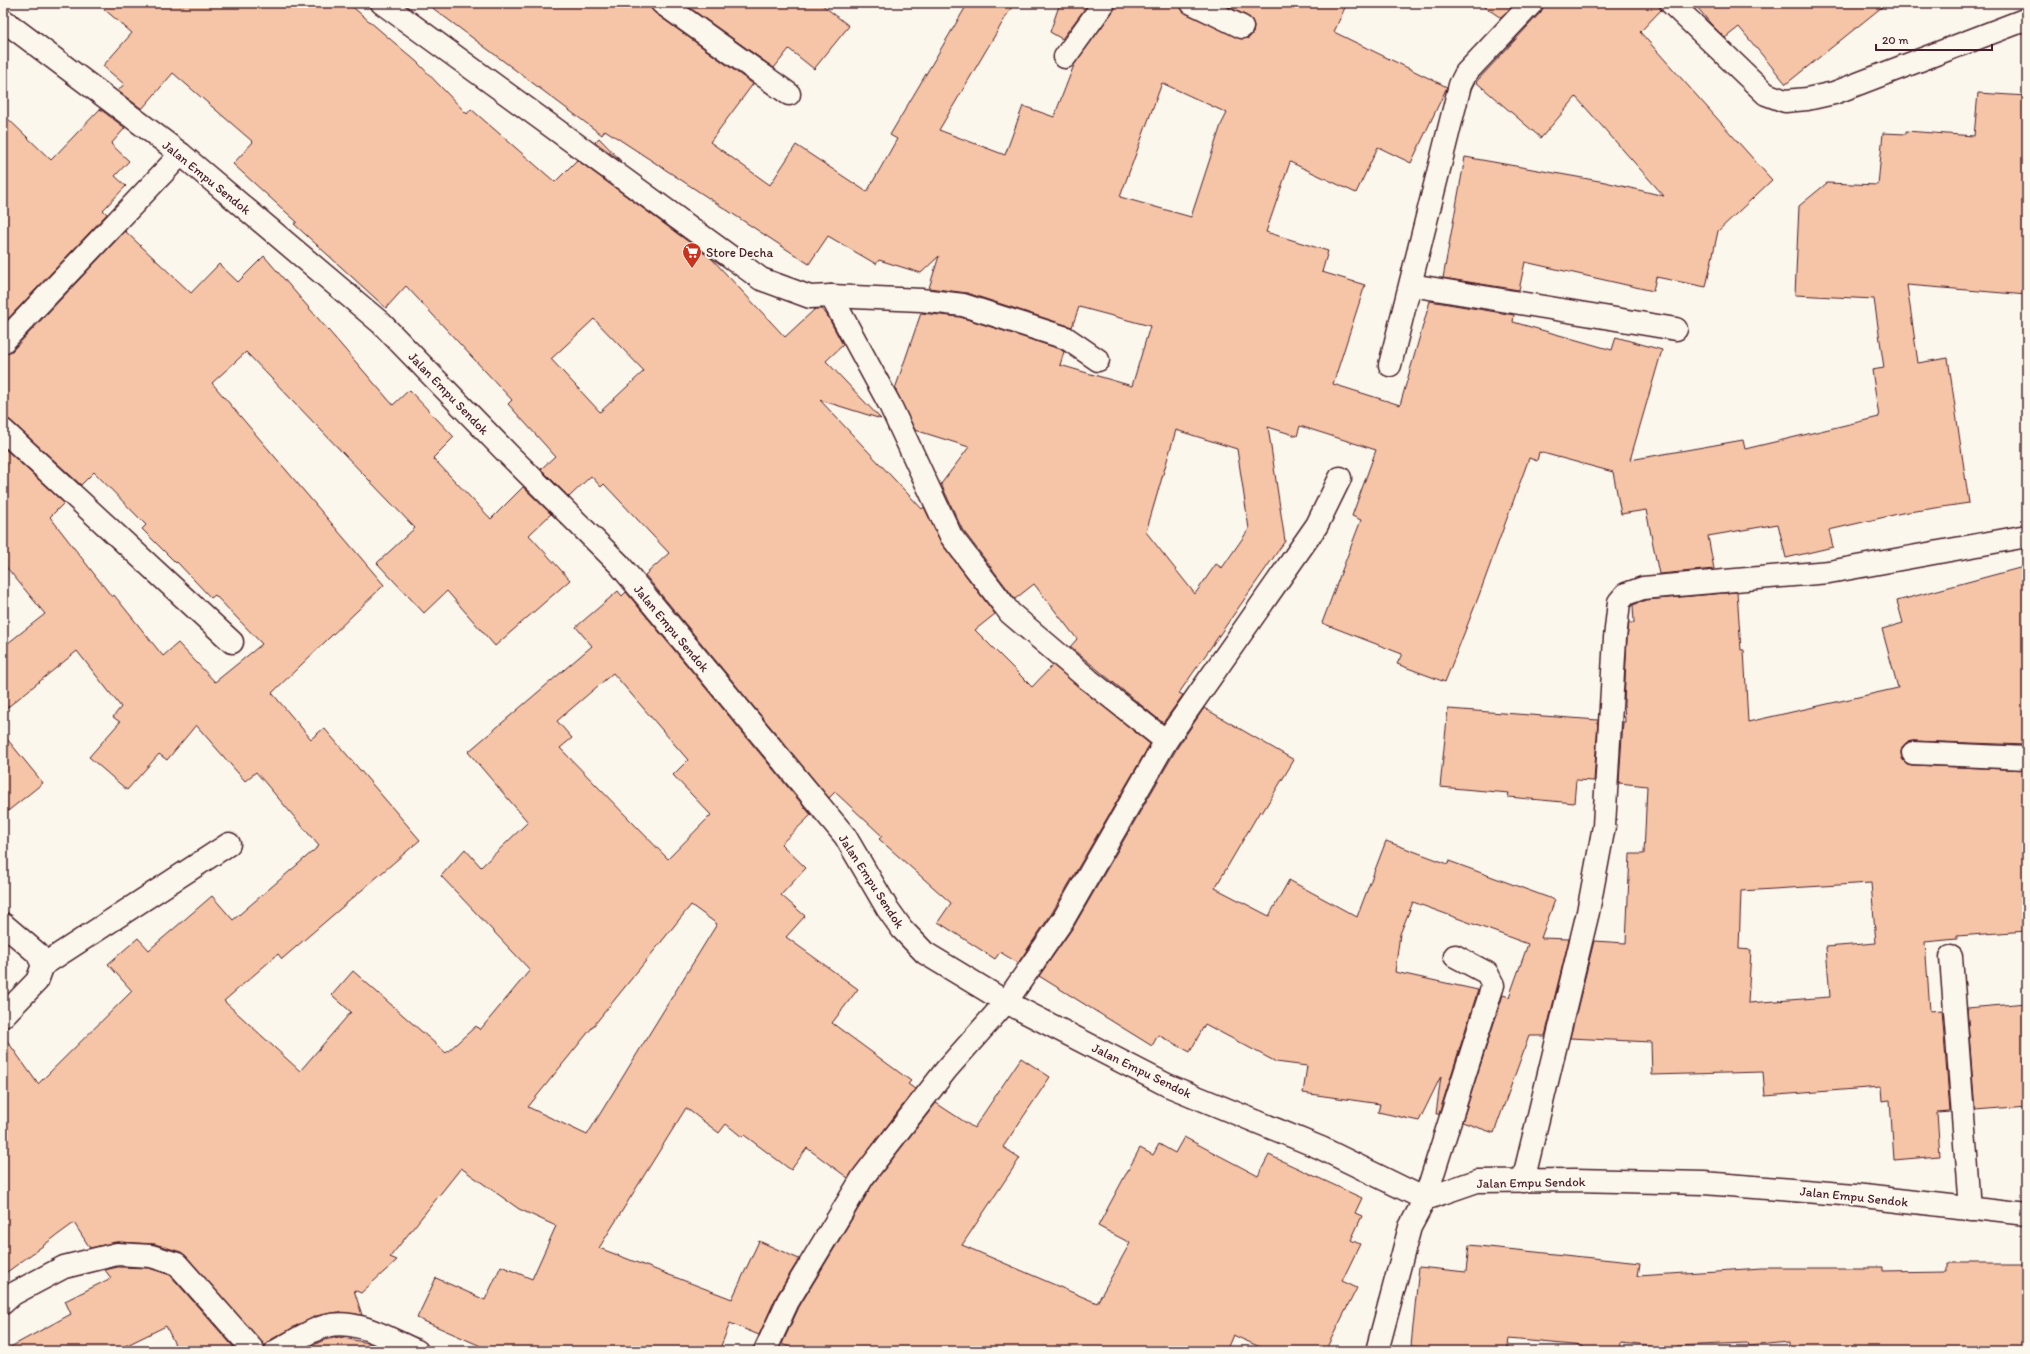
<svg xmlns="http://www.w3.org/2000/svg" width="2030" height="1354" viewBox="0 0 2030 1354" font-family="Itim,sans-serif">
	<rect width="100%" height="100%" fill="#fbf7ec"/>
	<filter id="ink" filterUnits="userSpaceOnUse"><feTurbulence type="fractalNoise" baseFrequency=".025" numOctaves="2"/><feDisplacementMap in="SourceGraphic" scale="8" xChannelSelector="R" yChannelSelector="G"/><feConvolveMatrix kernelMatrix="1 2 1 2 8 2 1 2 1" color-interpolation-filters="sRGB"/></filter>
	<g filter="url(#ink)">
		<g fill="#f6c4a6" stroke="#4a1f2b" fill-rule="evenodd">
			<path d="M 97,3 L 348,3 L 417,62 L 467,114 L 471,109 L 555,182 L 577,160 L 712,259 L 785,337 L 815,309 L 822,309 L 827,315 L 843,345 L 826,361 L 881,419 L 820,400 L 922,509 L 924,507 L 941,543 L 995,614 L 975,630 L 1032,687 L 1053,665 L 1150,744 L 1052,913 L 1018,963 L 1000,952 L 995,959 L 938,922 L 951,903 L 879,839 L 882,836 L 835,792 L 829,798 L 645,575 L 669,553 L 604,484 L 601,487 L 591,476 L 569,497 L 541,469 L 555,456 L 508,404 L 512,400 L 406,286 L 386,308 L 294,224 L 297,222 L 233,164 L 253,142 L 173,73 L 142,109 L 118,91 L 124,84 L 103,66 L 132,33 ZM 594,319 L 644,371 L 600,412 L 551,359 Z"/>
			<path d="M 426,3 L 650,3 L 651,8 L 655,13 L 753,84 L 710,142 L 770,185 L 796,145 L 867,192 L 897,139 L 890,135 L 968,3 L 1014,3 L 939,130 L 1005,155 L 1023,106 L 1054,117 L 1074,65 L 1114,10 L 1116,3 L 1180,3 L 1182,10 L 1187,14 L 1243,39 L 1249,38 L 1253,33 L 1254,26 L 1252,20 L 1247,16 L 1221,3 L 1347,3 L 1334,32 L 1447,87 L 1411,163 L 1378,147 L 1356,193 L 1290,162 L 1266,232 L 1328,251 L 1322,272 L 1365,285 L 1333,384 L 1400,405 L 1430,301 L 1514,315 L 1513,322 L 1612,350 L 1616,337 L 1662,350 L 1630,460 L 1743,440 L 1745,449 L 1879,417 L 1872,370 L 1884,368 L 1874,299 L 1795,295 L 1799,206 L 1827,183 L 1878,185 L 1883,133 L 1906,134 L 1906,131 L 1974,136 L 1978,93 L 2027,96 L 2027,295 L 1907,285 L 1918,363 L 1948,358 L 1969,503 L 1902,513 L 1829,530 L 1833,547 L 1786,558 L 1778,524 L 1708,536 L 1714,569 L 1659,574 L 1646,510 L 1621,514 L 1613,472 L 1539,452 L 1537,461 L 1529,458 L 1478,598 L 1445,682 L 1397,664 L 1402,654 L 1322,623 L 1361,520 L 1352,516 L 1376,450 L 1300,426 L 1297,436 L 1268,427 L 1285,541 L 1179,693 L 1183,695 L 1163,723 L 1070,647 L 1077,639 L 1034,584 L 1015,599 L 962,529 L 941,484 L 969,447 L 915,430 L 895,389 L 921,313 L 960,317 L 1060,349 L 1064,352 L 1060,365 L 1132,386 L 1150,326 L 1079,307 L 1072,327 L 967,293 L 929,288 L 939,256 L 921,273 L 879,260 L 876,264 L 828,236 L 809,264 L 605,130 L 602,135 ZM 1162,83 L 1227,113 L 1221,125 L 1191,217 L 1120,197 ZM 1176,430 L 1237,449 L 1249,529 L 1222,568 L 1216,564 L 1195,594 L 1146,532 Z"/>
			<polygon points="683,3 820,3 849,26 814,69 789,49 774,68"/>
			<polygon points="1060,3 1089,3 1062,39 1050,32"/>
			<polygon points="1479,3 1515,3 1501,18"/>
			<polygon points="1544,3 1659,3 1661,10 1640,32 1772,180 1718,231 1706,287 1656,277 1653,291 1525,262 1519,290 1443,278 1465,157 1605,182 1664,196 1576,97 1541,138 1476,82 1541,12"/>
			<polygon points="1694,3 1887,3 1786,84 1739,27 1725,38 1710,23"/>
			<polygon points="100,109 125,128 111,144 129,161 115,176 126,186 103,210 107,214 3,324 3,114 51,160"/>
			<polygon points="599,138 621,161 595,142"/>
			<path d="M 125,231 L 191,293 L 219,264 L 238,282 L 264,256 L 393,405 L 409,390 L 454,437 L 433,458 L 491,519 L 523,487 L 551,514 L 529,535 L 570,580 L 495,646 L 447,591 L 424,613 L 377,563 L 415,528 L 246,352 L 212,383 L 384,585 L 272,693 L 311,739 L 324,728 L 420,840 L 282,959 L 278,954 L 224,1001 L 300,1071 L 351,1012 L 332,995 L 353,971 L 446,1053 L 476,1026 L 480,1030 L 530,970 L 441,876 L 465,849 L 481,867 L 528,822 L 468,752 L 592,646 L 576,627 L 618,591 L 622,596 L 626,592 L 811,815 L 781,844 L 806,868 L 781,895 L 805,916 L 786,937 L 858,989 L 832,1023 L 911,1081 L 908,1084 L 915,1089 L 848,1178 L 807,1148 L 791,1170 L 744,1135 L 742,1137 L 726,1124 L 719,1133 L 686,1108 L 599,1248 L 732,1299 L 759,1241 L 799,1259 L 777,1295 L 759,1335 L 730,1323 L 719,1351 L 492,1351 L 417,1318 L 436,1278 L 485,1300 L 501,1266 L 532,1279 L 556,1226 L 519,1209 L 461,1168 L 390,1257 L 397,1260 L 361,1293 L 354,1290 L 362,1315 L 338,1312 L 316,1316 L 270,1340 L 265,1346 L 186,1256 L 181,1252 L 155,1244 L 118,1242 L 90,1248 L 74,1223 L 3,1275 L 3,1035 L 38,1084 L 132,991 L 108,964 L 138,938 L 149,950 L 212,896 L 233,920 L 319,846 L 256,772 L 245,781 L 196,725 L 167,760 L 159,754 L 127,790 L 89,757 L 120,722 L 113,717 L 121,707 L 77,651 L 3,711 L 3,647 L 45,614 L 3,563 L 3,447 L 64,503 L 50,517 L 112,597 L 114,595 L 163,656 L 178,643 L 215,682 L 262,644 L 215,595 L 211,598 L 177,562 L 176,563 L 142,529 L 146,525 L 94,472 L 81,485 L 11,421 L 3,418 L 3,354 L 12,351 ZM 613,673 L 688,760 L 673,775 L 711,815 L 668,859 L 560,748 L 572,738 L 557,721 ZM 691,905 L 717,924 L 587,1135 L 528,1107 Z"/>
			<path d="M 2027,566 L 2027,745 L 1914,741 L 1907,742 L 1903,746 L 1901,752 L 1902,759 L 1907,764 L 1912,765 L 2027,770 L 2027,890 L 2023,890 L 2027,931 L 1957,936 L 1957,939 L 1925,942 L 1930,1011 L 1942,1010 L 1950,1112 L 1937,1113 L 1940,1156 L 1894,1160 L 1890,1100 L 1882,1101 L 1881,1087 L 1765,1096 L 1763,1072 L 1652,1075 L 1651,1042 L 1570,1038 L 1594,941 L 1626,943 L 1630,854 L 1644,854 L 1647,786 L 1619,783 L 1623,722 L 1625,722 L 1624,704 L 1627,639 L 1629,623 L 1634,623 L 1633,605 L 1646,600 L 1737,592 L 1741,650 L 1744,650 L 1748,722 L 1898,688 L 1882,629 L 1903,623 L 1897,601 ZM 1871,883 L 1876,943 L 1826,947 L 1830,997 L 1748,1003 L 1751,950 L 1739,949 L 1741,891 Z"/>
			<polygon points="1204,708 1294,760 1262,813 1260,811 1215,888 1269,916 1289,880 1357,917 1386,841 1448,864 1449,861 1555,900 1541,938 1569,939 1545,1036 1529,1036 1494,1133 1462,1122 1503,995 1509,997 1528,944 1413,902 1400,934 1395,972 1478,990 1439,1114 1436,1114 1441,1076 1419,1121 1378,1112 1380,1104 1303,1093 1307,1066 1276,1062 1205,1024 1190,1052 1158,1035 1152,1046 1039,976 1074,926 1177,748"/>
			<polygon points="1448,709 1598,720 1594,781 1576,780 1574,803 1508,797 1509,793 1440,787"/>
			<polygon points="3,734 43,783 3,815"/>
			<polygon points="2027,1003 2027,1106 1975,1110 1967,1008"/>
			<polygon points="1021,1058 1050,1077 1003,1147 1020,1158 962,1245 1097,1303 1130,1243 1098,1226 1140,1148 1153,1155 1159,1144 1175,1153 1184,1137 1258,1176 1269,1155 1362,1198 1355,1213 1362,1216 1351,1240 1360,1244 1342,1281 1357,1288 1325,1351 1269,1351 1233,1335 1226,1351 798,1351 782,1344 799,1307 873,1184 936,1103 974,1128"/>
			<polygon points="1469,1245 1640,1263 1638,1276 1762,1268 1882,1268 1882,1272 1946,1271 1946,1263 2026,1263 2027,1351 1791,1351 1791,1342 1748,1346 1747,1343 1676,1346 1676,1349 1621,1343 1620,1351 1582,1351 1583,1346 1509,1339 1507,1351 1454,1351 1411,1346 1419,1267 1466,1272"/>
			<polygon points="118,1267 149,1268 170,1275 237,1351 178,1351 166,1326 115,1351 3,1351 71,1314 65,1301 111,1278 105,1270"/>
			<polygon points="339,1337 368,1343 372,1344 375,1351 301,1351 324,1340"/>
		</g>
		<g fill="none" stroke-linecap="round" stroke-linejoin="round">
			<g stroke="#4a1f2b" stroke-width="25">
				<g id="minor">
					<polyline points="382,3 761,279 810,297 831,296 890,405 951,536 1010,613 1089,680 1166,741"/>
					<polyline points="662,3 789,94"/>
					<polyline points="1192,3 1242,27"/>
					<polyline points="1671,3 1766,94 1785,101 1807,99 1834,93 2027,19"/>
					<polyline points="1065,57 1104,3"/>
					<polyline points="1411,285 1676,329"/>
					<polyline points="831,296 921,300 963,305 1066,338 1098,360"/>
					<polyline points="3,342 181,154"/>
					<polyline points="1390,365 1460,85 1466,73 1532,3"/>
					<polyline points="3,430 232,642"/>
					<polyline points="1913,753 2027,758"/>
					<polyline points="3,924 37,953 43,965 37,981 3,1016"/>
					<polyline points="1951,957 1970,1209"/>
					<polyline points="43,965 229,844"/>
					<polyline points="1523,1181 1588,912 1604,826 1615,638 1619,602 1626,594 1643,588 1829,572 2027,536"/>
					<polyline points="1425,1199 1493,985 1487,973 1455,956"/>
					<polyline points="3,1303 13,1294 64,1267 117,1254 151,1256 177,1264 254,1351"/>
					<path d="M 276,1351 C 292,1343 309,1330 326,1326 C 358,1318 388,1339 417,1351"/>
					<polyline points="765,1351 788,1301 863,1177 946,1070 1006,1002 1063,920 1166,741 1317,525 1340,478"/>
				</g>
			</g>
			<g stroke="#4a1f2b" stroke-width="25">
				<g id="tertiary">
					<polyline points="3,20 181,154 381,323 509,455 619,564 845,836 887,908 902,929 925,953 1006,1002 1167,1085 1321,1148 1425,1199 1477,1181 1575,1180 1704,1183 1855,1195 2027,1215"/>
					<polyline points="1377,1351 1410,1227 1425,1199"/>
				</g>
			</g>
			<use href="#minor" stroke="#fbf7ec" stroke-width="22"/>
			<use href="#tertiary" stroke="#fbf7ec" stroke-width="22"/>
		</g>
	</g>
	<defs>
		<g id="supermarket-pin" transform="scale(1)"><path d="M0 17L-7.5 6A9.5 9.5 0 1 1 7.5 6Z" fill="#c8321e" stroke="#fbf7ec"/><path d="M-6-5.5h2.5l.6 2H6L4.5 2H-2.5L-4.4-4H-6ZM-1.5 3.2a1.3 1.3 0 1 0 .1 0ZM3 3.2a1.3 1.3 0 1 0 .1 0Z" fill="#fff"/></g>
	</defs>
	<g fill-rule="evenodd">
		<use href="#supermarket-pin" x="692" y="252"/>
	</g>
	<g text-anchor="middle" stroke-width="4" stroke-linejoin="round" paint-order="stroke">
		<g font-size="13" fill="#4a1f2b" stroke="#fbf7ec">
			<text transform="translate(207 177) rotate(39)" y="5">Jalan Empu Sendok</text>
			<text transform="translate(449 393) rotate(46)" y="5">Jalan Empu Sendok</text>
			<text transform="translate(672 628) rotate(50)" y="5">Jalan Empu Sendok</text>
			<text transform="translate(872 881) rotate(57)" y="5">Jalan Empu Sendok</text>
			<text transform="translate(1142 1070) rotate(26)" y="5">Jalan Empu Sendok</text>
			<text transform="translate(1531 1182) rotate(-1)" y="5">Jalan Empu Sendok</text>
			<text transform="translate(1854 1196) rotate(6)" y="5">Jalan Empu Sendok</text>
		</g>
		<g font-size="13" fill="#4a1f2b" stroke="#fbf7ec" text-anchor="start">
			<text x="706" y="257">Store Decha</text>
		</g>
	</g>
	<rect width="2030" height="1354" fill="none" stroke="#fbf7ec" stroke-width="16"/>
	<rect x="8" y="8" width="2014" height="1338" fill="none" stroke="#4a1f2b" stroke-width="1.5" filter="url(#ink)"/>
	<path d="M1876 44v6h116v-6" fill="none" stroke="#4a1f2b" stroke-width="2"/>
	<text x="1882" y="44" font-size="12" fill="#4a1f2b" stroke="#fbf7ec" stroke-width="3" paint-order="stroke">20 m</text>
</svg>
